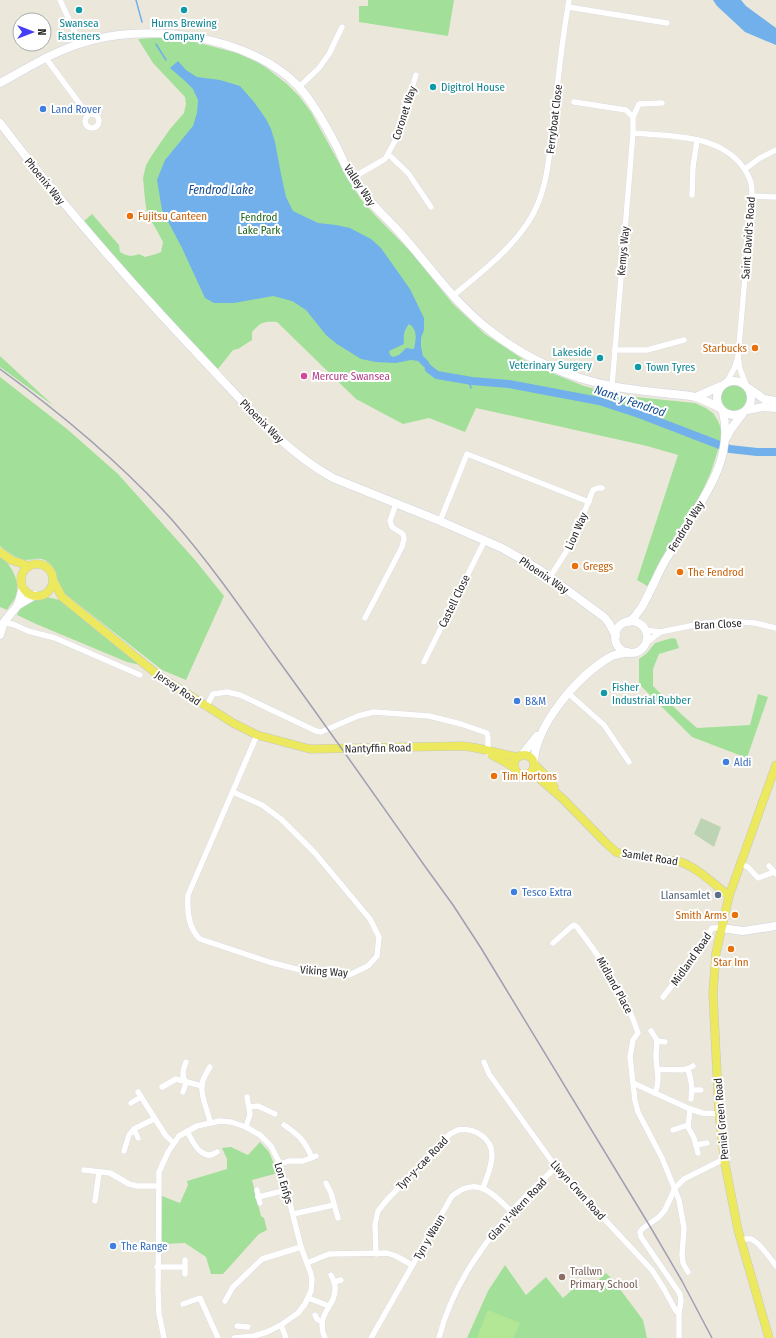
<svg xmlns="http://www.w3.org/2000/svg" width="776" height="1338" viewBox="0 0 776 1338" font-family="'Fira Sans Condensed',sans-serif">
	<rect width="100%" height="100%" fill="#ebe8db"/>
	<g fill="#a2e099">
		<polygon points="368,0 454,0 448,36 359,22 359,6 368,6"/>
		<path d="M 173,37 L 203,44 L 237,53 L 257,62 L 268,69 L 287,84 L 299,96 L 311,112 L 348,179 L 360,198 L 373,213 L 412,253 L 453,304 L 485,334 L 532,365 L 584,386 L 610,393 L 636,397 L 695,403 L 706,408 L 713,413 L 718,421 L 721,429 L 722,437 L 711,472 L 697,503 L 649,587 L 637,580 L 678,455 L 647,446 L 476,408 L 465,432 L 429,418 L 403,424 L 356,399 L 277,322 C 263,321 261,322 252,332 L 252,340 L 238,349 L 233,350 L 218,369 L 132,278 L 84,221 L 92,214 L 119,245 L 120,252 C 126,256 132,257 139,254 L 145,257 L 156,254 L 161,252 L 163,242 L 156,229 L 147,214 L 145,200 L 143,178 L 146,165 L 152,155 L 170,129 L 184,113 L 186,104 L 185,97 L 153,63 L 138,39 Z"/>
		<polygon points="0,356 54,406 0,367"/>
		<path d="M 0,377 L 67,429 L 118,474 L 195,560 L 224,596 L 186,680 L 162,670 L 64,593 C 63,591 60,588 59,585 C 56,578 57,571 51,565 C 42,555 35,560 25,560 C 17,559 6,551 0,546 Z"/>
		<circle cx="734" cy="400" r="15"/>
		<path d="M 0,556 C 11,564 21,582 16,596 C 14,601 9,606 7,610 L 0,607 Z"/>
		<path d="M 41,597 L 47,597 L 63,601 L 141,665 L 127,662 L 36,624 L 17,615 C 21,604 30,599 41,597 Z"/>
		<polygon points="672,638 676,639 679,648 659,654 653,669 653,686 680,713 697,728 750,725 758,694 768,697 747,758 692,737 639,684 639,659 647,653 655,643"/>
		<polygon points="260,1142 269,1152 278,1173 252,1180 261,1216 264,1218 267,1230 259,1234 223,1274 211,1274 206,1257 185,1243 162,1244 162,1196 180,1203 188,1185 187,1181 227,1169 227,1159 222,1148 231,1147 248,1155"/>
		<polygon points="505,1265 526,1295 546,1277 563,1298 583,1280 590,1288 606,1273 614,1281 643,1320 647,1338 467,1338 488,1291"/>
	</g>
	<polygon fill="#bcd4b3" points="701,818 721,827 714,847 694,834"/>
	<polygon fill="#b3e795" points="488,1310 520,1323 513,1338 477,1338"/>
	<g fill="#71b0eb" fill-rule="evenodd">
		<polygon points="713,0 741,0 746,6 776,28 776,45 745,32 717,6"/>
		<path d="M 178,61 L 186,70 L 197,77 L 220,80 L 240,86 L 254,102 L 266,119 L 271,129 L 275,142 L 281,174 L 286,197 L 293,211 L 318,223 L 336,225 L 350,228 L 371,239 L 381,248 L 410,289 L 424,318 L 424,330 L 421,338 L 421,347 L 423,356 L 428,361 L 431,366 L 429,369 L 427,370 L 418,361 L 411,360 L 396,363 L 376,362 L 361,359 L 337,344 L 326,335 L 306,310 L 292,301 L 273,296 L 234,303 L 214,303 L 205,298 L 182,248 L 162,210 L 157,180 L 165,160 L 193,126 L 197,113 L 198,100 L 193,89 L 185,81 L 170,68 ZM 409,324 C 418,330 416,339 414,349 L 406,348 L 399,355 L 393,357 L 390,355 L 389,351 L 404,344 C 403,336 404,330 409,324 Z"/>
	</g>
	<g fill="none" stroke-linecap="round" stroke-linejoin="round">
		<g stroke="#71b0eb" stroke-width="1.5">
			<polyline points="136,0 142,22"/>
			<polyline points="156,44 166,60"/>
			<polyline points="467,380 470,385 471,388"/>
		</g>
		<polyline stroke="#71b0eb" stroke-width="8" points="429,369 437,375 472,381 509,384 599,401 639,414 730,449 757,452 776,452"/>
		<g stroke="#d1d1e2" stroke-width="6">
			<g id="street">
				<polyline points="60,0 80,43"/>
				<polyline points="568,7 569,0"/>
				<polyline points="45,57 88,115"/>
				<polyline points="299,87 319,68 329,54 342,27"/>
				<polyline points="574,102 626,110 633,117"/>
				<circle cx="92" cy="121" r="7"/>
				<path d="M 633,133 C 669,136 713,134 739,162 C 744,168 749,175 751,183 C 752,187 752,192 752,196 L 738,357 L 740,369 L 746,385"/>
				<polyline points="388,154 408,173 431,207"/>
				<polyline points="745,169 760,158 776,150"/>
				<polyline points="352,178 385,159 395,141 416,75"/>
				<polyline points="692,195 693,167 697,140"/>
				<polyline points="752,196 776,197"/>
				<path d="M 453,296 C 479,274 508,252 527,224 C 548,193 549,157 553,122 C 558,84 561,45 568,7 L 667,23"/>
				<polyline points="615,350 647,350 684,340"/>
				<polyline points="726,383 734,369 738,357"/>
				<polyline points="612,386 633,133 633,117 639,104 662,103"/>
				<polyline points="440,521 467,454 589,502"/>
				<polyline points="550,577 573,541 593,490 598,488 602,488"/>
				<polyline points="365,618 402,547 404,539 403,534 392,527 390,521 396,504"/>
				<polyline points="4,622 15,625 28,631 55,638 140,675"/>
				<polyline points="645,630 660,632 705,623 730,621 755,623 776,628"/>
				<polyline points="646,643 660,632"/>
				<polyline points="424,662 485,540"/>
				<polyline points="568,693 604,725 629,762"/>
				<polyline points="206,707 213,694 227,692 240,695 316,731 321,732 358,716 374,712 429,716 461,724 487,733 488,738 488,753"/>
				<path d="M 233,792 L 262,805 L 281,819 L 315,853 L 370,919 L 379,937 L 377,956 L 368,966 L 349,975 L 308,972 L 269,962 L 200,939 C 188,928 187,911 188,895 L 257,735"/>
				<polyline points="740,864 748,867 758,878 774,872"/>
				<polyline points="769,866 776,874"/>
				<path d="M 553,943 L 571,927 L 574,925 L 577,927 C 602,960 625,993 638,1033 L 633,1040 L 630,1057 L 635,1101 L 638,1112 L 662,1158 L 679,1200 L 684,1228 L 682,1255 L 683,1263 L 688,1272"/>
				<polyline points="663,997 697,953 712,928 721,928"/>
				<path d="M 651,1031 L 657,1040 C 657,1045 656,1050 656,1056 C 656,1069 661,1080 655,1093"/>
				<polyline points="657,1041 665,1042"/>
				<polyline points="484,1062 489,1074 556,1167 652,1270 664,1289 676,1311 679,1313"/>
				<path d="M 688,1069 C 691,1080 693,1088 691,1099"/>
				<path d="M 658,1070 C 669,1068 683,1073 693,1066"/>
				<polyline points="633,1083 690,1109 703,1113 719,1114"/>
				<polyline points="162,1087 176,1079 202,1086"/>
				<polyline points="693,1090 701,1090"/>
				<polyline points="138,1092 166,1136 173,1142"/>
				<path d="M 183,1092 L 186,1083 C 181,1076 183,1069 186,1062"/>
				<polyline points="131,1103 141,1097"/>
				<polyline points="249,1107 258,1106 275,1114"/>
				<polyline points="690,1109 688,1127 694,1138 698,1153"/>
				<path d="M 210,1122 C 208,1110 200,1097 202,1084 C 203,1078 207,1072 210,1067"/>
				<path d="M 284,1125 C 299,1135 305,1141 312,1158"/>
				<polyline points="246,1127 250,1114 247,1097"/>
				<polyline points="134,1129 138,1138"/>
				<polyline points="673,1130 688,1125"/>
				<path d="M 187,1131 C 193,1142 202,1163 217,1152"/>
				<polyline points="696,1145 707,1143"/>
				<polyline points="124,1151 129,1135 134,1129 154,1119"/>
				<polyline points="280,1164 289,1161 303,1161 316,1156"/>
				<polyline points="84,1170 110,1173 129,1184 137,1186 158,1186"/>
				<polyline points="326,1183 331,1193 338,1218"/>
				<polyline points="257,1190 260,1203"/>
				<polyline points="258,1197 287,1190"/>
				<polyline points="95,1201 99,1172"/>
				<polyline points="293,1214 334,1205"/>
				<path d="M 741,1240 C 745,1239 748,1238 751,1239 C 759,1242 771,1259 776,1266"/>
				<path d="M 376,1254 L 375,1224 L 378,1211 L 386,1201 L 450,1134 C 452,1133 456,1131 458,1130 C 474,1127 492,1138 492,1155 C 492,1166 487,1177 483,1188"/>
				<polyline points="185,1260 185,1274"/>
				<polyline points="307,1263 329,1254 387,1253 396,1256 412,1265"/>
				<polyline points="157,1267 185,1267"/>
				<polyline points="334,1282 341,1280"/>
				<polyline points="308,1298 329,1306"/>
				<polyline points="225,1301 233,1287 262,1259 301,1247"/>
				<polyline points="183,1304 200,1298 218,1338"/>
				<polyline points="315,1315 317,1319 322,1322"/>
				<polyline points="281,1325 286,1338"/>
				<polyline points="237,1326 248,1327"/>
				<polyline points="164,1338 159,1314 158,1290 159,1172 168,1152 179,1136 197,1126 220,1121 231,1122 246,1127 260,1135 271,1146 280,1164 301,1247 311,1274 312,1280 311,1291 305,1304 298,1313 288,1320 281,1325 267,1332 254,1336 234,1338"/>
				<path d="M 325,1338 C 314,1314 337,1306 335,1287 C 335,1283 333,1279 331,1275"/>
				<path d="M 371,1338 L 452,1196 C 455,1194 459,1191 463,1189 C 483,1180 498,1199 511,1211"/>
				<path d="M 439,1338 C 451,1290 479,1249 511,1212 C 524,1196 541,1182 556,1167"/>
				<polyline points="679,1338 679,1313 681,1301 680,1294 641,1237 640,1232 642,1229 659,1217 665,1210 675,1188 684,1179 724,1159"/>
			</g>
		</g>
		<g stroke="#d1d1e2" stroke-width="9">
			<g id="secondary">
				<path d="M 0,83 C 26,69 51,53 79,44 C 143,21 251,35 299,87 C 313,102 327,128 337,147 C 342,157 346,169 352,178 C 366,200 385,216 402,235 C 431,268 456,305 492,332 C 526,359 569,378 612,386 C 632,390 653,392 673,394 C 680,395 688,395 695,397 C 703,399 712,404 720,408"/>
				<path d="M 0,123 C 65,209 136,289 210,367 C 249,408 283,450 333,478 L 440,521 L 502,548 L 540,570 L 604,617 L 609,623 L 616,636"/>
				<circle cx="734" cy="398" r="17"/>
				<polyline points="750,389 764,399 776,401"/>
				<polyline points="696,397 721,386"/>
				<polyline points="747,410 763,407 776,408"/>
				<polyline points="727,437 731,429 743,413"/>
				<polyline points="18,605 35,595"/>
				<circle cx="631" cy="637" r="16"/>
				<path d="M 629,622 C 643,610 647,596 655,581 C 659,572 663,564 668,556 C 692,512 736,466 723,412"/>
				<polyline points="0,635 4,622 18,605 23,587"/>
				<polyline points="522,755 537,736"/>
				<path d="M 534,763 C 535,725 578,676 610,657 C 615,654 622,654 628,652"/>
				<polyline points="721,928 743,931 776,926"/>
			</g>
		</g>
		<g stroke="#c7c7c7" stroke-width="9">
			<g id="primary">
				<polyline points="0,552 11,560 29,566"/>
				<circle cx="37" cy="580" r="16"/>
				<path d="M 53,580 L 62,597 L 158,675 L 233,723 L 257,735 L 310,749 L 463,746 C 482,748 499,754 518,757"/>
				<circle cx="524" cy="765" r="10"/>
				<polyline points="492,755 507,763 515,769"/>
				<polyline points="535,765 545,775 554,787"/>
				<path d="M 529,775 L 537,776 L 540,779 L 563,799 L 606,843 L 616,852 L 622,854 L 681,862 C 699,869 714,884 729,896"/>
				<polyline points="769,1338 738,1230 725,1164 719,1114 713,993 716,953 729,896 776,765"/>
			</g>
		</g>
		<use href="#street" stroke="#fff" stroke-width="5.5"/>
		<use href="#secondary" stroke="#fff" stroke-width="8"/>
		<use href="#primary" stroke="#ece95f" stroke-width="8"/>
		<path stroke="#a09eb3" stroke-width="1.5" d="M 0,369 C 62,414 122,464 173,521 C 209,562 241,608 273,653 C 324,723 374,794 424,865 L 453,905 L 481,948 L 651,1228 L 682,1281 L 712,1338"/>
	</g>
	<g fill="#0f9aa8" stroke="#fff" stroke-width="1.5">
		<circle cx="79" cy="10" r="4"/>
		<circle cx="184" cy="10" r="4"/>
		<circle cx="433" cy="87" r="4"/>
		<circle cx="600" cy="358" r="4"/>
		<circle cx="638" cy="367" r="4"/>
		<circle cx="604" cy="693" r="4"/>
	</g>
	<g fill="#3f7fe0" stroke="#fff" stroke-width="1.5">
		<circle cx="43" cy="109" r="4"/>
		<circle cx="517" cy="701" r="4"/>
		<circle cx="726" cy="762" r="4"/>
		<circle cx="514" cy="892" r="4"/>
		<circle cx="113" cy="1246" r="4"/>
	</g>
	<g fill="#e8710a" stroke="#fff" stroke-width="1.5">
		<circle cx="130" cy="216" r="4"/>
		<circle cx="755" cy="348" r="4"/>
		<circle cx="575" cy="566" r="4"/>
		<circle cx="680" cy="572" r="4"/>
		<circle cx="494" cy="776" r="4"/>
		<circle cx="735" cy="915" r="4"/>
		<circle cx="731" cy="949" r="4"/>
	</g>
	<circle fill="#d1479c" stroke="#fff" stroke-width="1.5" cx="304" cy="376" r="4"/>
	<circle fill="#5c6f8a" stroke="#fff" stroke-width="1.5" cx="718" cy="895" r="4"/>
	<circle fill="#8d6e63" stroke="#fff" stroke-width="1.5" cx="562" cy="1277" r="4"/>
	<g text-anchor="middle" stroke-width="4" stroke-linejoin="round" paint-order="stroke">
		<g font-size="11" fill="#0d838f" stroke="#fff" text-anchor="start">
			<text x="79" y="27" text-anchor="middle">Swansea<tspan x="79" dy="13">Fasteners</tspan></text>
			<text x="184" y="27" text-anchor="middle">Hurns Brewing<tspan x="184" dy="13">Company</tspan></text>
			<text x="441" y="91">Digitrol House</text>
			<text x="592" y="356" text-anchor="end">Lakeside<tspan x="592" dy="13">Veterinary Surgery</tspan></text>
			<text x="646" y="371">Town Tyres</text>
			<text x="612" y="691">Fisher<tspan x="612" dy="13">Industrial Rubber</tspan></text>
		</g>
		<g font-size="11" fill="#366cbe" stroke="#fff" text-anchor="start">
			<text x="51" y="113">Land Rover</text>
			<text x="525" y="705">B&amp;M</text>
			<text x="734" y="766">Aldi</text>
			<text x="522" y="896">Tesco Extra</text>
			<text x="121" y="1250">The Range</text>
		</g>
		<g font-size="11" fill="#292929" stroke="#fff">
			<text transform="translate(404 113) rotate(-72)" y="4">Coronet Way</text>
			<text transform="translate(554 119) rotate(-83)" y="4">Ferryboat Close</text>
			<text transform="translate(45 181) rotate(51)" y="4">Phoenix Way</text>
			<text transform="translate(360 185) rotate(56)" y="4">Valley Way</text>
			<text transform="translate(748 238) rotate(-86)" y="4">Saint David's Road</text>
			<text transform="translate(623 251) rotate(-85)" y="4">Kemys Way</text>
			<text transform="translate(262 421) rotate(45)" y="4">Phoenix Way</text>
			<text transform="translate(686 526) rotate(-58)" y="4">Fendrod Way</text>
			<text transform="translate(576 531) rotate(-66)" y="4">Lion Way</text>
			<text transform="translate(544 575) rotate(34)" y="4">Phoenix Way</text>
			<text transform="translate(454 601) rotate(-64)" y="4">Castell Close</text>
			<text transform="translate(718 624) rotate(-3)" y="4">Bran Close</text>
			<text transform="translate(178 688) rotate(34)" y="4">Jersey Road</text>
			<text transform="translate(378 748) rotate(-1)" y="4">Nantyffin Road</text>
			<text transform="translate(650 857) rotate(9)" y="4">Samlet Road</text>
			<text transform="translate(691 959) rotate(-55)" y="4">Midland Road</text>
			<text transform="translate(324 971) rotate(4)" y="4">Viking Way</text>
			<text transform="translate(615 985) rotate(61)" y="4">Midland Place</text>
			<text transform="translate(721 1119) rotate(-95)" y="4">Peniel Green Road</text>
			<text transform="translate(422 1163) rotate(-46)" y="4">Tyn-y-cae Road</text>
			<text transform="translate(284 1183) rotate(74)" y="4">Lon Enfys</text>
			<text transform="translate(578 1190) rotate(48)" y="4">Llwyn Crwn Road</text>
			<text transform="translate(517 1209) rotate(-47)" y="4">Glan Y-Wern Road</text>
			<text transform="translate(429 1237) rotate(-60)" y="4">Tyn y Waun</text>
		</g>
		<g font-size="11" fill="#c56008" stroke="#fff" text-anchor="start">
			<text x="138" y="220">Fujitsu Canteen</text>
			<text x="747" y="352" text-anchor="end">Starbucks</text>
			<text x="583" y="570">Greggs</text>
			<text x="688" y="576">The Fendrod</text>
			<text x="502" y="780">Tim Hortons</text>
			<text x="727" y="919" text-anchor="end">Smith Arms</text>
			<text x="731" y="966" text-anchor="middle">Star Inn</text>
		</g>
		<g font-size="11" fill="#1c641c" stroke="#fff">
			<text x="259" y="221">Fendrod<tspan x="259" dy="13">Lake Park</tspan></text>
		</g>
		<g font-size="11" fill="#b23c85" stroke="#fff" text-anchor="start">
			<text x="312" y="380">Mercure Swansea</text>
		</g>
		<g font-size="11" fill="#4e5e75" stroke="#fff" text-anchor="end">
			<text x="710" y="899">Llansamlet</text>
		</g>
		<g font-size="11" fill="#785e54" stroke="#fff" text-anchor="start">
			<text x="570" y="1275">Trallwn<tspan x="570" dy="13">Primary School</tspan></text>
		</g>
		<g font-size="12" font-style="italic" fill="#114c95" stroke="#fff">
			<text x="221" y="194">Fendrod Lake</text>
			<text transform="translate(630 401) rotate(19)" y="4">Nant y Fendrod</text>
		</g>
	</g>
	<g transform="translate(32 32) rotate(90)"><circle r="19" fill="#ffffff" stroke="#a9a9a9"/>
	<path d="M0-3L7 15L0 10L-7 15Z" fill="#443ff4"/>
	<text y="-6" font-size="11" font-weight="bold" text-anchor="middle" fill="#292929">N</text>
	</g>
</svg>
